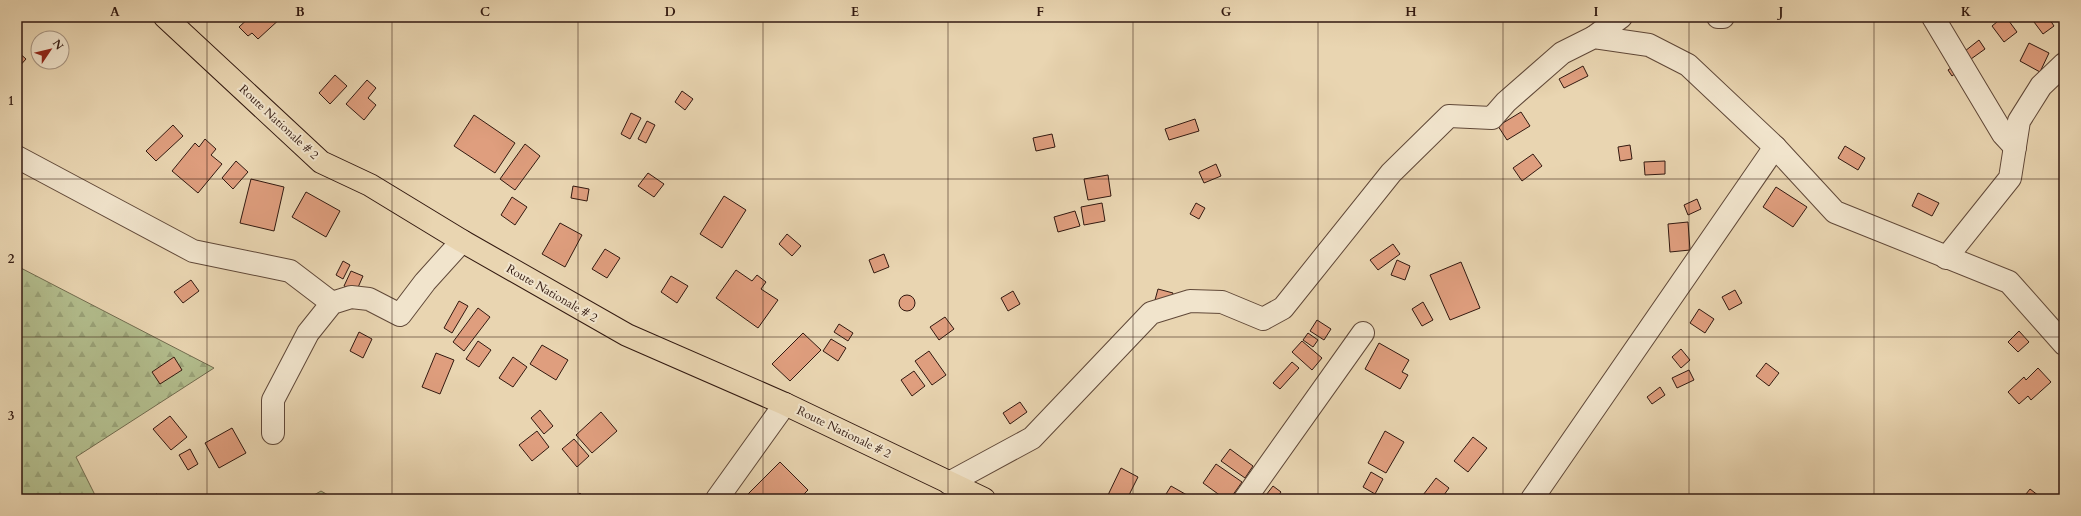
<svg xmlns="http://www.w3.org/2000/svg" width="2081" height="516" viewBox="0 0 2081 516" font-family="Cardo,serif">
	<defs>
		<pattern id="forest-firs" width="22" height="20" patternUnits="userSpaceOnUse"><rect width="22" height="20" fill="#b3be8e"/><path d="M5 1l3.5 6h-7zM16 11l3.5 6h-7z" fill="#9aa379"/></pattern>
	</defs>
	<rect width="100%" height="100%" fill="#e9d5b1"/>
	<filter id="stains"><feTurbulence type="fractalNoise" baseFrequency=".005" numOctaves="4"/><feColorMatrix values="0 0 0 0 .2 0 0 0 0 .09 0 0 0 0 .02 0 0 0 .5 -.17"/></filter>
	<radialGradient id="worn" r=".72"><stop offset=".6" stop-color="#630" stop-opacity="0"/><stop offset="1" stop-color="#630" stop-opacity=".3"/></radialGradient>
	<g fill="url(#forest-firs)" stroke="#726c4f">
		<polygon points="17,266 214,368 76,457 97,499 17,499"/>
		<polygon points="321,491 335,499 307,499"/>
	</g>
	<g fill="#df9e7e" stroke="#321910">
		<polygon points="250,17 282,17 258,39 252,33 248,36 239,27"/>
		<polygon points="2003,17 2006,17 2017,32 2004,42 1992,26"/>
		<polygon points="2041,17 2048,17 2054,26 2043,34 2034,22"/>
		<polygon points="2058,17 2064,17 2064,22 2063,23"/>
		<polygon points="1979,40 1985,49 1971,59 1965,51"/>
		<polygon points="2029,43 2049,53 2040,72 2020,61"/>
		<polygon points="17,51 26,59 17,69"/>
		<polygon points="1957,64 1961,69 1952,76 1948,70"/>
		<polygon points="1583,66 1588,76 1564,88 1559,79"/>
		<polygon points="335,75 347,86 330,104 319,93"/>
		<polygon points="367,80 376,88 368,98 376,105 364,120 346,104"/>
		<polygon points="682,91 693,99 685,110 675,102"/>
		<polygon points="1521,112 1530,126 1507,140 1498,126"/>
		<polygon points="631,113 641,118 630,139 621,134"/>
		<polygon points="474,115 515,143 495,173 454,146"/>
		<polygon points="1195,119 1199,131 1169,140 1165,129"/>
		<polygon points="647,121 655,125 646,143 638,139"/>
		<polygon points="173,125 183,136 156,161 146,151"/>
		<polygon points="1052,134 1055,147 1036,151 1033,138"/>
		<polygon points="205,139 216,149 211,155 222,164 198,193 172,171 195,143 199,147"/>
		<polygon points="525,144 540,156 515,190 500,179"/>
		<polygon points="1630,145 1632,159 1620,161 1618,147"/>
		<polygon points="1845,146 1865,158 1858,170 1838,158"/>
		<polygon points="1533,154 1542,166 1522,181 1513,168"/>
		<polygon points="236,161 248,172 233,189 222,178"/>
		<polygon points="1665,161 1665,174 1645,175 1644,162"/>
		<polygon points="1216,164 1221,176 1204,183 1199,172"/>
		<polygon points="648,173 664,184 654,197 638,186"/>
		<polygon points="1108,175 1111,196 1088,200 1084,179"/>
		<polygon points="251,179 284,187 274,231 240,223"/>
		<polygon points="573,186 589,189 587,201 571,198"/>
		<polygon points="1776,187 1807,207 1793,227 1763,207"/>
		<polygon points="306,192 340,211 326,237 292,217"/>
		<polygon points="1918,193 1939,203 1932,216 1912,206"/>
		<polygon points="724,196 746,210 722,248 700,234"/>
		<polygon points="512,197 527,207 515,225 501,215"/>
		<polygon points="1697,199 1701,209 1688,215 1684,205"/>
		<polygon points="1102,203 1105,221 1084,225 1081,207"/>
		<polygon points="1196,203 1205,208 1199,219 1190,214"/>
		<polygon points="1075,211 1080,226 1058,232 1054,217"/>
		<polygon points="1688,222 1690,250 1670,252 1668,224"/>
		<polygon points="560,223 582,235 565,267 542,254"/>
		<polygon points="787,234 801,246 792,256 779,244"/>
		<polygon points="1393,244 1400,254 1378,270 1370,260"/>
		<polygon points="605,249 620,258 607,278 592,269"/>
		<polygon points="884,254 889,267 874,273 869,260"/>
		<polygon points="1397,260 1410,266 1405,280 1391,275"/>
		<polygon points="343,261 350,265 343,279 336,275"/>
		<polygon points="1461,262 1480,308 1450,320 1430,275"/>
		<polygon points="736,270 752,281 757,275 766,282 761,289 778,300 758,328 716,298"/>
		<polygon points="351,271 363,276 356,292 344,286"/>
		<polygon points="671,276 688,286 677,303 661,292"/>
		<polygon points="191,280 199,291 183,303 174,292"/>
		<polygon points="1158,289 1173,293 1170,304 1155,300"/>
		<polygon points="1735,290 1742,303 1729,310 1722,297"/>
		<polygon points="1013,291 1020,304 1008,311 1001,298"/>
		<circle cx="907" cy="303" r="8"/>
		<polygon points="459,301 468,306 452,333 444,328"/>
		<polygon points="1423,302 1433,320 1422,326 1412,309"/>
		<polygon points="478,308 490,317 464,351 453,342"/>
		<polygon points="1699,309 1714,319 1705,333 1690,323"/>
		<polygon points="945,317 954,329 939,340 930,327"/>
		<polygon points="1317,320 1331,329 1324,340 1310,331"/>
		<polygon points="839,324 853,333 848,341 834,332"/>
		<polygon points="2019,331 2029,342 2018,352 2008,342"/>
		<polygon points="359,332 372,339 363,358 350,351"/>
		<polygon points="803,333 821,350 790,381 772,364"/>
		<polygon points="1308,333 1318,340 1313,347 1303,340"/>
		<polygon points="831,339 846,348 838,361 823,351"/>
		<polygon points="478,341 491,350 479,367 466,359"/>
		<polygon points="1302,341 1322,358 1312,370 1292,352"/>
		<polygon points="1379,343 1409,360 1402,372 1408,375 1400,389 1365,369"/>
		<polygon points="542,345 568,360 556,380 530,364"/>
		<polygon points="1681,349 1690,360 1681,368 1672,357"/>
		<polygon points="929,351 946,375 932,385 915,361"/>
		<polygon points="436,353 454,360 440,394 422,387"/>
		<polygon points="174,357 182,370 160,384 152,372"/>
		<polygon points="513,357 527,367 513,387 499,378"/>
		<polygon points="1292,362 1299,368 1280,389 1273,383"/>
		<polygon points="1766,363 1779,373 1769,386 1756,376"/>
		<polygon points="2038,368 2051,382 2031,400 2028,396 2019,404 2008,392 2024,377 2026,380"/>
		<polygon points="1689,370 1694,380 1677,388 1672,378"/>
		<polygon points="914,371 925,386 912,396 901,380"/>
		<polygon points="1660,387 1665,395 1652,404 1647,397"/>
		<polygon points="1020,402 1027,412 1010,424 1003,413"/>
		<polygon points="540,410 553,426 544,434 531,418"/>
		<polygon points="601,412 617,431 592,453 576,435"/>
		<polygon points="170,416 187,437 171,450 153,429"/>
		<polygon points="232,428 246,453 219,468 205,443"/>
		<polygon points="537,431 549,447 532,461 519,445"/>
		<polygon points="1385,431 1404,442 1386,473 1368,463"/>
		<polygon points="1473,437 1487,448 1468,472 1454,461"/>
		<polygon points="574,439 589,456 577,467 562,449"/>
		<polygon points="190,449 198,464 188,470 179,455"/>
		<polygon points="1230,449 1253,466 1245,478 1221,461"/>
		<polygon points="780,462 808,490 799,499 751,499 747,495"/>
		<polygon points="1216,464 1242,482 1230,499 1225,499 1203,483"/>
		<polygon points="1121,468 1138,477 1127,499 1117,499 1108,495"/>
		<polygon points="1371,472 1383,479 1375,494 1363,487"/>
		<polygon points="1436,478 1449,488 1441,499 1420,499"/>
		<polygon points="1171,486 1194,499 1163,499"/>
		<polygon points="1273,486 1281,492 1276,499 1263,499"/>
		<polygon points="18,489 20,499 17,499"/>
		<polygon points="2030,489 2039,496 2037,499 2022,499"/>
		<polygon points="580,493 585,499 573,499"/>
		<polygon points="157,494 160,499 148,499"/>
		<polygon points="488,494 493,499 484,499"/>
		<polygon points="1291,495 1297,499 1288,499"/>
	</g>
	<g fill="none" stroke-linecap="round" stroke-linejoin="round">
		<g stroke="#604838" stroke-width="24">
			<g id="minor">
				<polyline points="1718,17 1723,17"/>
				<polyline points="1933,17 2003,134 2015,147"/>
				<polyline points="1594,37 1621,17"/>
				<polyline points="17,157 193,251 290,271 332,303"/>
				<polyline points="1946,258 2010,178 2019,121 2041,86 2064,64"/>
				<polyline points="273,433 273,400 308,333 332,303 351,297 369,299 400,315 425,282 462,241"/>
				<polyline points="949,483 1032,438 1151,313 1190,301 1222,302 1263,319 1283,308 1391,173 1449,116 1492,118 1506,102 1562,53 1594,37 1649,45 1688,65 1775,147 1835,212 2009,282 2064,344"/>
				<polyline points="717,499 785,404"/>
				<polyline points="1245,499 1363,333"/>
				<polyline points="1532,499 1775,147"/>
			</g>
		</g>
		<g stroke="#321910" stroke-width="24">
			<polyline id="major" points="165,17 321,162 370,185 462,241 627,335 785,404 984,499"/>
		</g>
		<use href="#minor" stroke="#f1e4cc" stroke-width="22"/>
		<use href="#major" stroke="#e9d5b1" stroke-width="22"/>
	</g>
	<path fill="none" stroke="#321910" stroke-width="1" stroke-opacity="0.55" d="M 207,17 L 207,499M 392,17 L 392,499M 578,17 L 578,499M 763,17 L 763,499M 948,17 L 948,499M 1133,17 L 1133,499M 1318,17 L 1318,499M 1503,17 L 1503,499M 1689,17 L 1689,499M 1874,17 L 1874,499M 17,179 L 2064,179M 17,337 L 2064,337"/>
	<g text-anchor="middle" stroke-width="4" stroke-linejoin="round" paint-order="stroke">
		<g font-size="12" fill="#321910" stroke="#f1e4cc">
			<text transform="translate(279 122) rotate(43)" y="4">Route Nationale # 2</text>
			<text transform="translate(552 293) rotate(30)" y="4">Route Nationale # 2</text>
			<text transform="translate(844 432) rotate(26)" y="4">Route Nationale # 2</text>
		</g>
	</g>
	<rect width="2081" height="516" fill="none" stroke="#e9d5b1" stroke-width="44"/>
	<g transform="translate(50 50) rotate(55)"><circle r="19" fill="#f1e4cc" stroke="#a59381"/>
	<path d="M0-3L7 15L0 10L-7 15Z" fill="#8f2418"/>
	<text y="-6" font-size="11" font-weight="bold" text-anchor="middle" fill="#321910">N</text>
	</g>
	<rect x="22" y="22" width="2037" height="472" fill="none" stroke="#321910" stroke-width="1.5"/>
	<g font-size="13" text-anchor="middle" font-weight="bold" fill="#321910">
		<text x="115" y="16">A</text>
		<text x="300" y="16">B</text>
		<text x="485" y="16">C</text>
		<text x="670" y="16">D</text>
		<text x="855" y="16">E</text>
		<text x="1040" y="16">F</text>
		<text x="1226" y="16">G</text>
		<text x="1411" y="16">H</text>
		<text x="1596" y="16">I</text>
		<text x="1781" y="16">J</text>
		<text x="1966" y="16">K</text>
		<text x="11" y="105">1</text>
		<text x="11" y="263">2</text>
		<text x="11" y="420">3</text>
	</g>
	<rect width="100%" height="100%" filter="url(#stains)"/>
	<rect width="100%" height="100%" fill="url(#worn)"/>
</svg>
